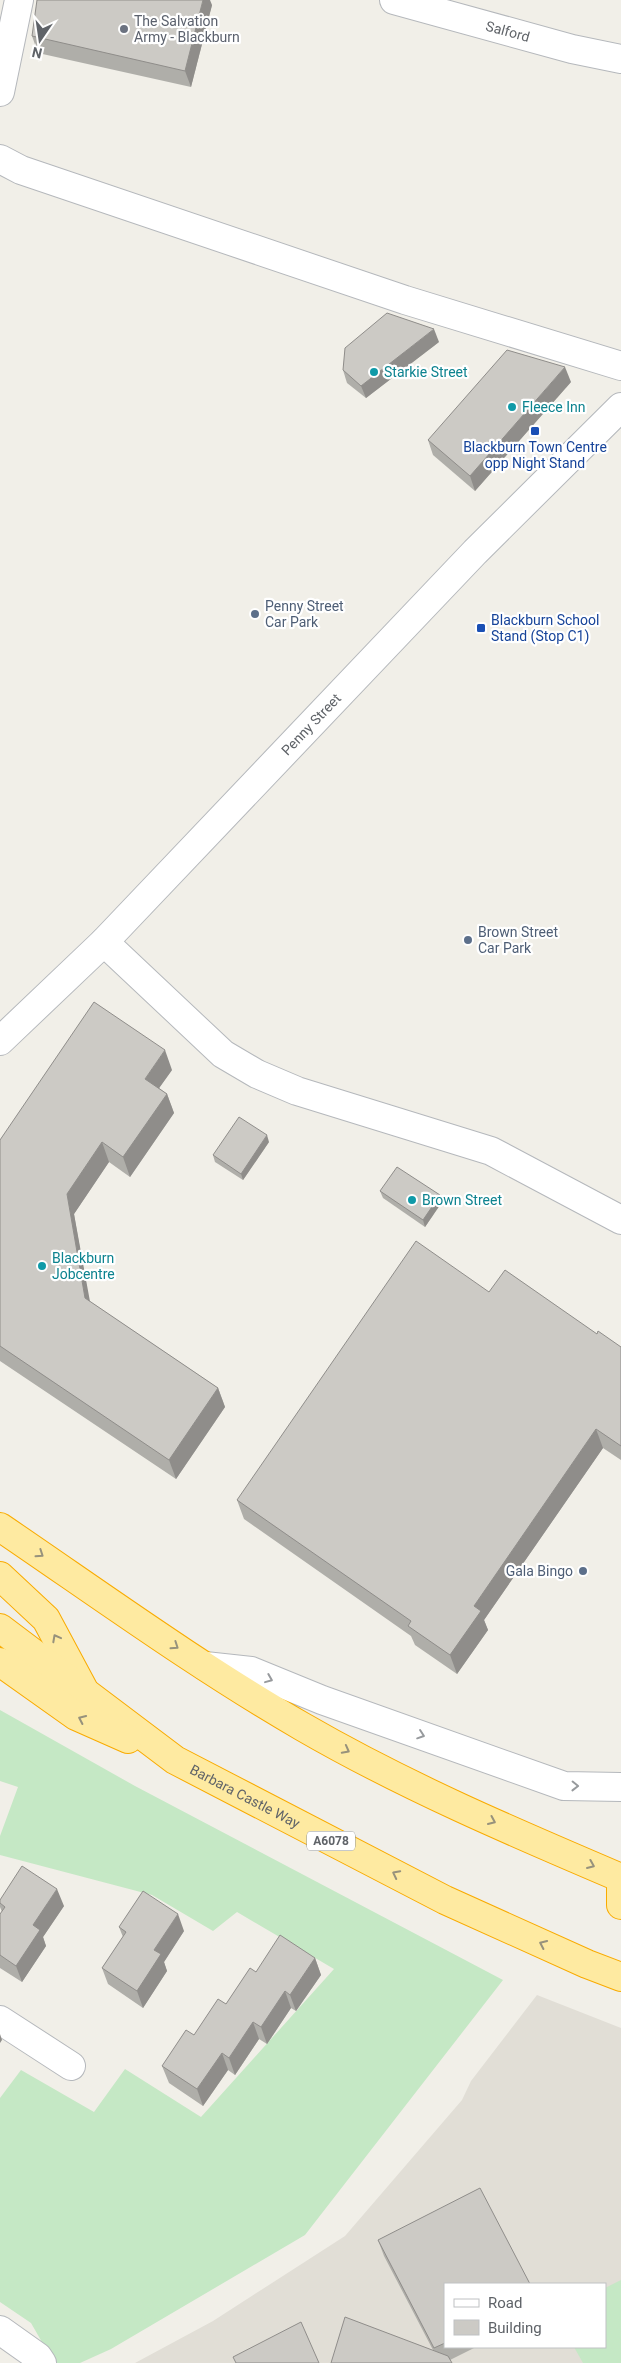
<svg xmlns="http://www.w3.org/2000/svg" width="621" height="2363" viewBox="0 0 621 2363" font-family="Roboto,sans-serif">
	<rect width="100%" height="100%" fill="#f1efe8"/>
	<path fill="#e1ded6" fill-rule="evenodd" d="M 537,1995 L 621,2028 L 621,2363 L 135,2363 L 213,2321 L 345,2236 L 462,2100 L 471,2081 ZM 445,2284 L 605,2284 L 605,2347 L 445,2347 Z"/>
	<g fill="#c5e8c5">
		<polygon points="0,1710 135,1786 503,1980 305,2235 111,2349 80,2363 54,2363 31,2323 0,2302 0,2098 21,2070 94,2112 125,2069 201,2117 334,1969 237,1912 213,1931 152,1895 0,1855 0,1836 18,1787 0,1781"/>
		<polygon points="621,2280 621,2363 583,2363 574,2347 605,2347 605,2288"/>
	</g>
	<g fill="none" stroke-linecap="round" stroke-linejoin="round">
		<g stroke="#b5b8bc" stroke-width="30">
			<g id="minor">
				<path id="s1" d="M 394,0 L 572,49 L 621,59"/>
				<polyline points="0,92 19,0"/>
				<polyline points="0,159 21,170 405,300 621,366"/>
				<polyline points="104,942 223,1054 257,1074 297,1091 491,1151 621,1220"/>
				<path id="s2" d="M 0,1041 L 104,942 L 475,552 L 621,407"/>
				<polyline points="205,1666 251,1671 322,1700 564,1786 621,1787"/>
				<polyline points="0,2020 71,2066"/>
				<polyline points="0,2330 38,2357 42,2363"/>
			</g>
		</g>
		<g stroke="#f9ab00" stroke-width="30">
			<g id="trunk">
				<path d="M 0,1527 C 100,1595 199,1667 303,1727 C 405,1786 513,1832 621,1878"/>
				<polyline points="0,1576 46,1619 83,1688"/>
				<path id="s3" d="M 0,1628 L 175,1760 L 445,1900 L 587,1964 L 621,1977"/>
				<polyline points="0,1662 76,1716 128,1739"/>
				<polyline points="621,1878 621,1905"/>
			</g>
		</g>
		<use href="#minor" stroke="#fff" stroke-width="28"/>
		<use href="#trunk" stroke="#feeaa1" stroke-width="28"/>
	</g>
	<g fill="#afaea9">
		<polygon points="212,5 191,87 38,53 32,36"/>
		<polygon points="439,342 366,398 347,383 343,370"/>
		<polygon points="571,382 475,491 433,455 428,440"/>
		<polygon points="172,1070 159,1088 167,1094 174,1113 130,1177 109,1162 74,1214 89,1301 218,1388 225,1407 176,1479 0,1361 0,1140"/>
		<polygon points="269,1142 243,1180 215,1162 213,1155"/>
		<polygon points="380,1191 442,1202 425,1227 383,1198"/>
		<polygon points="489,1292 597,1334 621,1347 621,1460 603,1448 484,1620 488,1630 457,1674 415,1645 411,1636 244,1519 237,1500"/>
		<polygon points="0,1900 64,1906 43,1937 46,1946 22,1982 0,1968 0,1914 2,1912 0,1907"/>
		<polygon points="119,1927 184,1931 164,1962 167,1971 143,2008 108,1984 102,1968 123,1937"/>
		<polygon points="315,1958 321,1975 296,2011 291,2008 267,2044 259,2039 235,2075 228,2070 203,2106 169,2083 162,2066 226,2004 256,1972"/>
		<polygon points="378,2240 445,2284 445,2347 476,2347 450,2360 433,2350 384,2256"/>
	</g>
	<g fill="#8f8d8a">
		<polygon points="203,0 210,0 212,5 191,87 185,71"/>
		<polygon points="434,329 439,342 366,398 361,386"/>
		<polygon points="565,367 571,382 475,491 470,476"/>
		<polygon points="165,1050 172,1070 152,1098 145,1079"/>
		<polygon points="167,1094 174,1113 130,1177 123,1157"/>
		<polygon points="267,1135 269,1142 243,1180 241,1174"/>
		<polygon points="102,1142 109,1162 74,1214 93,1318 85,1298 67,1194"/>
		<polygon points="440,1195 442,1202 425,1227 423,1220"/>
		<polygon points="218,1388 225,1407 176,1479 169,1460"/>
		<polygon points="596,1429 603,1448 484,1620 488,1630 457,1674 450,1655 474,1606"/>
		<polygon points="57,1889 64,1906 43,1937 46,1946 22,1982 16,1966 33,1925"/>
		<polygon points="178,1914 184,1931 164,1962 167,1971 143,2008 137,1991 154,1950"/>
		<polygon points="315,1958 321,1975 296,2011 290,1995"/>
		<polygon points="285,1991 291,2008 267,2044 261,2027"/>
		<polygon points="253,2022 259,2039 235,2075 229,2058"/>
		<polygon points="0,2034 2,2040 0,2043"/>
		<polygon points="222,2053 228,2070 203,2106 197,2089"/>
	</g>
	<g fill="#cccac5" stroke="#8f8d8a">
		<polygon points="37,0 203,0 185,71 32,36"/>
		<polygon points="387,313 434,329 361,386 343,370 345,348"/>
		<polygon points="507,350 565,367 470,476 428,440"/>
		<polygon points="94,1002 165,1050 145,1079 167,1094 123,1157 102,1142 67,1194 85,1298 218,1388 169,1460 0,1346 0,1140"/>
		<polygon points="239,1117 267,1135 241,1174 213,1155"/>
		<polygon points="397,1167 440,1195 423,1220 380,1191"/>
		<polygon points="416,1241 489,1292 505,1270 597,1334 598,1331 621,1347 621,1446 596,1429 474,1606 481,1611 450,1655 408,1626 411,1621 237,1500"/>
		<polygon points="22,1866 57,1889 33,1925 40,1930 16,1966 0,1955 0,1914 5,1907 0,1903 0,1900"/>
		<polygon points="143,1891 178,1914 154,1950 161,1954 137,1991 102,1968 126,1932 119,1927"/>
		<polygon points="280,1935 315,1958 290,1995 285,1991 261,2027 253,2022 229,2058 222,2053 197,2089 162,2066 186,2030 194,2035 218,1999 226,2004 250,1968 256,1972"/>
		<polygon points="480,2188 530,2284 445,2284 445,2343 434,2348 378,2240"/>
		<polygon points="345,2317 448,2356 452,2363 331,2363"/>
		<polygon points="301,2322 319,2363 236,2363 233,2357"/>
	</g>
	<defs><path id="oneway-chevron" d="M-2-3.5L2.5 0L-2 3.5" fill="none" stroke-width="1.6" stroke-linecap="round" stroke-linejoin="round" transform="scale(1.25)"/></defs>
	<g stroke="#97927c">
		<use href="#oneway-chevron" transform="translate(40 1554) rotate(34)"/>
		<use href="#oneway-chevron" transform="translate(56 1638) rotate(-118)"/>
		<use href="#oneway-chevron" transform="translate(175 1646) rotate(34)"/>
		<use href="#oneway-chevron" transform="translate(82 1719) rotate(-155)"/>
		<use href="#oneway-chevron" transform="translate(346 1750) rotate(28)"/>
		<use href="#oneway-chevron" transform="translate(492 1821) rotate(24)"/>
		<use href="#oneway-chevron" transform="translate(591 1865) rotate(23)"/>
		<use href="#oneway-chevron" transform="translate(396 1874) rotate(-153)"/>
		<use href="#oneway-chevron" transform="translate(543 1944) rotate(-155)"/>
	</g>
	<g stroke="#979a9d">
		<use href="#oneway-chevron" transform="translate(269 1679) rotate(22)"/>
		<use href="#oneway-chevron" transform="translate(421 1735) rotate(19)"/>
		<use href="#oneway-chevron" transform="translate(575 1786) rotate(1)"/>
	</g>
	<circle fill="#6b7280" stroke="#fff" stroke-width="2" cx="124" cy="29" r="5"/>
	<g fill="#0f9aa8" stroke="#fff" stroke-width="2">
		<circle cx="374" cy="372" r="5"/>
		<circle cx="512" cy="407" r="5"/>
		<circle cx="412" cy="1200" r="5"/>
		<circle cx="42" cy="1266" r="5"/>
	</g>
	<g fill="#1a4fb4" stroke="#fff" stroke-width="2">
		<rect x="530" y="426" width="10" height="10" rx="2.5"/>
		<rect x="476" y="623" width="10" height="10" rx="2.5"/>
	</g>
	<g fill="#5c6f8a" stroke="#fff" stroke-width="2">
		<circle cx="255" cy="614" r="5"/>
		<circle cx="468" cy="940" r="5"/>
		<circle cx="583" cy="1571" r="5"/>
	</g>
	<g text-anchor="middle" stroke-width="4.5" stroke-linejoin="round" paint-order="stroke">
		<rect fill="#fff" stroke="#8f9295" stroke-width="1" x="307" y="1831.5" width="48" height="19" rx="4"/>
		<g font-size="12" font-weight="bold" fill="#5f6368">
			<text x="331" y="1845">A6078</text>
		</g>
		<g font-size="14" fill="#5b616d" stroke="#fff" text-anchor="start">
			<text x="134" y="26">The Salvation<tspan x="134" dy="16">Army - Blackburn</tspan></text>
		</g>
		<g font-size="14" fill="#5f6368" stroke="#fff">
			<text dy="5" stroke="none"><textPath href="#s1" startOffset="118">Salford</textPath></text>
			<text dy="5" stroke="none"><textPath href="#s2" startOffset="444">Penny Street</textPath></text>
			<text dy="5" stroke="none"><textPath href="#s3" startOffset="298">Barbara Castle Way</textPath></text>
		</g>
		<g font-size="14" fill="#0d838f" stroke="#fff" text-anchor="start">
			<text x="384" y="377">Starkie Street</text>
			<text x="522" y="412">Fleece Inn</text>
			<text x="422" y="1205">Brown Street</text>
			<text x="52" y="1263">Blackburn<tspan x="52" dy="16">Jobcentre</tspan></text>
		</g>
		<g font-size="14" fill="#164399" stroke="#fff">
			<text x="535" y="452">Blackburn Town Centre<tspan x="535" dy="16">opp Night Stand</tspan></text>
			<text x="491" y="625" text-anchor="start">Blackburn School<tspan x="491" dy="16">Stand (Stop C1)</tspan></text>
		</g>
		<g font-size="14" fill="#4e5e75" stroke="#fff" text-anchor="start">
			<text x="265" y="611">Penny Street<tspan x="265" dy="16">Car Park</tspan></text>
			<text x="478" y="937">Brown Street<tspan x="478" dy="16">Car Park</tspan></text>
			<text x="573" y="1576" text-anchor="end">Gala Bingo</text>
		</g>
	</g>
	<rect x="444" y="2283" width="162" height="65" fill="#ffffff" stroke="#bfc1c3"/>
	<rect x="454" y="2299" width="25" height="8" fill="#ffffff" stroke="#bfc1c3"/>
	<text x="488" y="2308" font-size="15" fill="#5f6368">Road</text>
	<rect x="454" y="2320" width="25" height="15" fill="#cccac5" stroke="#bfc1c3"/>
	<text x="488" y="2333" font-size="15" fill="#5f6368">Building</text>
	<g transform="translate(40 40) rotate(193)" stroke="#ffffff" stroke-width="4" paint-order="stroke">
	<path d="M0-4L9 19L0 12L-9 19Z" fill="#5f6368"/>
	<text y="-8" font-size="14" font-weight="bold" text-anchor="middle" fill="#5f6368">N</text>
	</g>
</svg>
